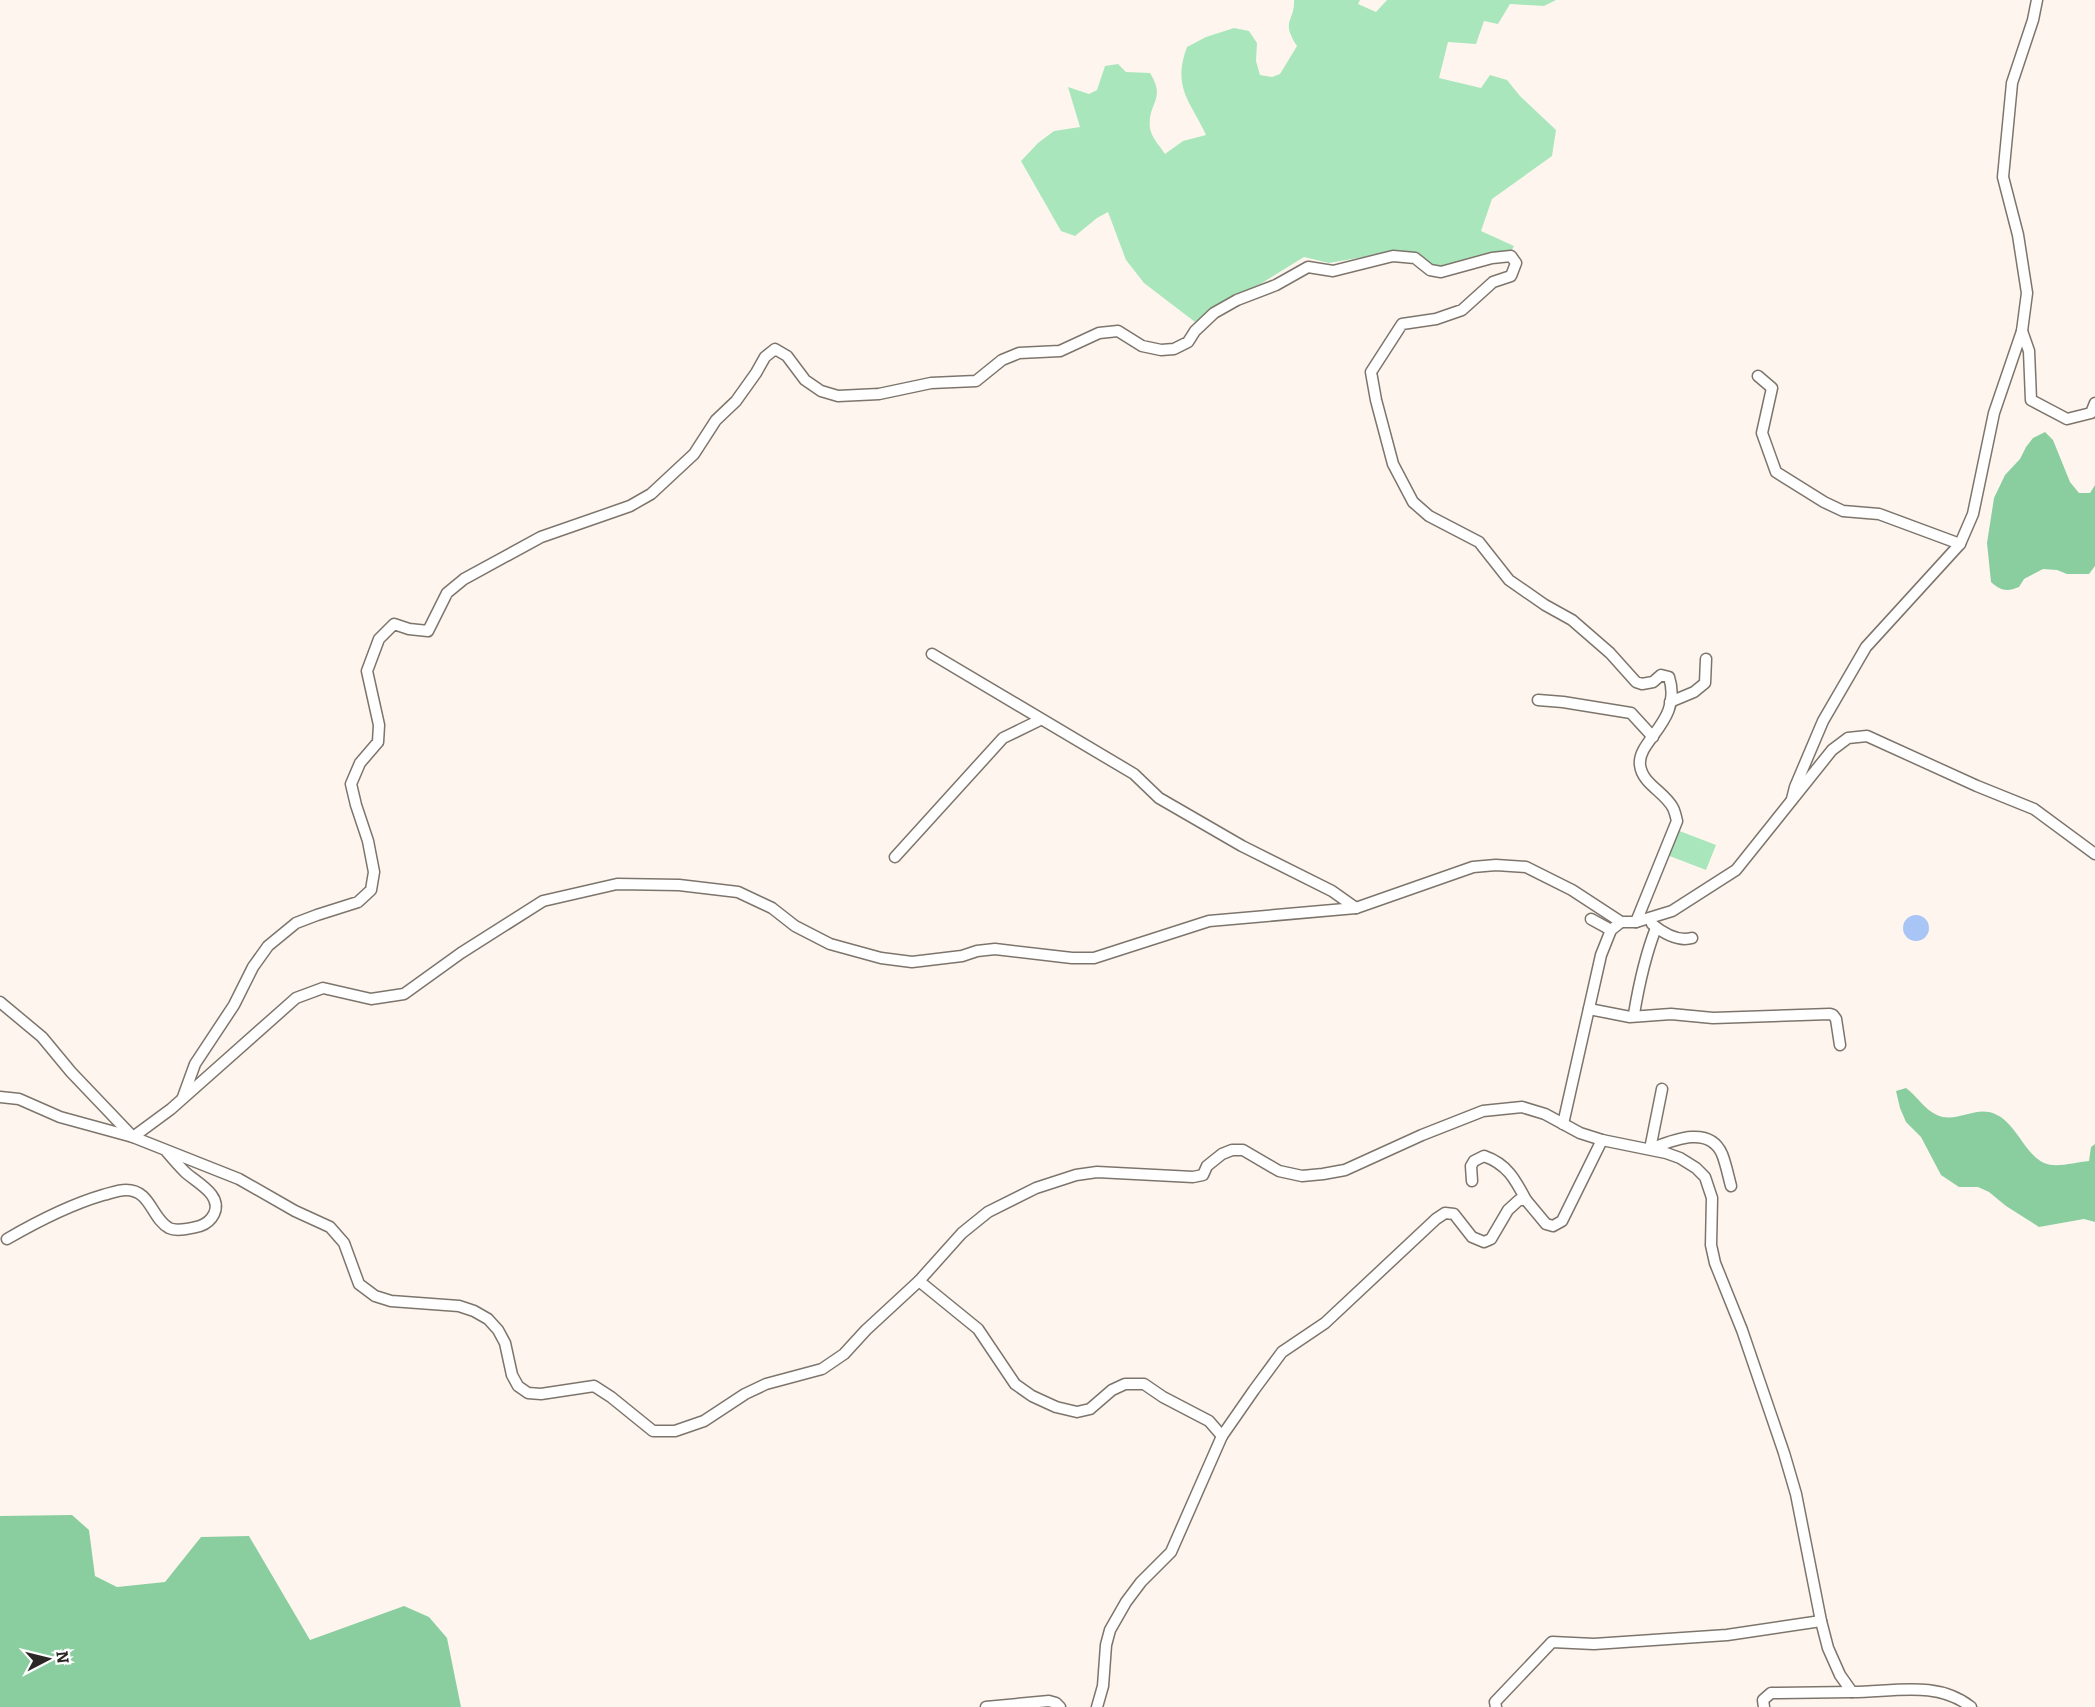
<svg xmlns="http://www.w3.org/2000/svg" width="2095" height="1707" viewBox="0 0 2095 1707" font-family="Bitter,serif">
	<rect width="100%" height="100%" fill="#fef6ee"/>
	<g fill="#a9e6bc">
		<path d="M 1294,0 L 1360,0 L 1358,4 L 1376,12 L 1387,0 L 1556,0 L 1544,6 L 1510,4 L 1498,24 L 1484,21 L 1476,44 L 1448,42 L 1439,78 L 1481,88 L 1490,75 L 1507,80 L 1520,96 L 1556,130 L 1552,156 L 1492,199 L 1481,231 L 1514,246 L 1509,256 L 1443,271 L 1392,252 L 1329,263 L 1304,257 L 1262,283 L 1220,303 L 1195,322 L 1144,283 L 1126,260 L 1108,212 L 1097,218 L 1075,236 L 1061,231 L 1021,161 L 1038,143 L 1054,131 L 1080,127 L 1068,87 L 1089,94 L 1097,90 L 1105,66 L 1118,64 L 1126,72 L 1150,73 C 1167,100 1147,103 1150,128 C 1151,137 1160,146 1165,154 L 1183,141 L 1206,135 C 1190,101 1172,87 1187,47 L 1206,37 L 1234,28 L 1249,31 L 1257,43 L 1256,61 L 1260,75 L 1272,77 L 1280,74 L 1297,46 C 1280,20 1295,22 1294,0 Z"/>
		<polygon points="1677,830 1716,845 1706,870 1667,855"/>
	</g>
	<g fill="#8acea0">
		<path d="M 2045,432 L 2053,440 L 2070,482 L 2079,493 L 2090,493 L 2095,485 L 2095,566 L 2089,574 L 2067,574 L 2057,570 L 2043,569 L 2024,579 L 2019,587 C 2007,592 2001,591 1991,582 L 1987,543 L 1994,498 L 2005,475 L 2020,459 L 2026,447 L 2033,438 Z"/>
		<path d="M 1906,1088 C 1917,1096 1924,1109 1937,1115 C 1957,1124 1975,1105 1995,1114 C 2018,1123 2027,1163 2052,1165 C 2064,1166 2077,1162 2089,1161 L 2091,1147 L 2095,1144 L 2095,1222 L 2084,1219 L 2039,1227 L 2006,1206 L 1989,1192 L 1978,1187 L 1959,1187 L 1941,1175 L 1921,1137 L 1906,1122 L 1900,1108 L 1896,1091 Z"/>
		<polygon points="72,1515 89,1530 95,1576 117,1587 165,1582 201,1537 249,1536 310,1640 404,1606 429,1617 447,1638 461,1707 0,1707 0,1516"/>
	</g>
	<circle fill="#a8c5f6" cx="1916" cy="928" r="13"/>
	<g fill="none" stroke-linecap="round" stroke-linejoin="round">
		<g stroke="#7d756c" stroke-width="13">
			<g id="minor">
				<polyline points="2022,331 2029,351 2031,400 2067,419 2091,413 2095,403"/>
				<polyline points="1758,376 1772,388 1762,433 1776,472 1824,502 1843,511 1879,514 1960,544"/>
				<polyline points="932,654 1134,774 1159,798 1242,846 1332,891 1356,908"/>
				<polyline points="1538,700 1563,702 1631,713 1653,737"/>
				<polyline points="1670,702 1694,692 1705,683 1706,659"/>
				<polyline points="1792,799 1795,787 1823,721 1866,647 1960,544 1973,514 1994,413 2022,331 2027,293 2018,235 2003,177 2012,83 2033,20 2037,0"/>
				<polyline points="895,857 1003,738 1040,720"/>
				<polyline points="1591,919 1611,930"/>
				<path d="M 1652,924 C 1663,933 1677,942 1692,938"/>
				<path d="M 0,1002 L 42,1037 L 71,1072 L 133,1137 L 239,1179 L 295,1211 L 330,1227 L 344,1243 L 359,1284 L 375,1296 L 391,1301 L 459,1306 L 474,1311 L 488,1319 L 498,1330 L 505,1343 L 512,1375 L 518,1386 L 528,1393 L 541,1394 L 594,1386 L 611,1397 L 653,1431 L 675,1431 L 704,1421 L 745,1394 L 766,1384 L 822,1369 L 844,1354 L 866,1330 L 919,1281 L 962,1233 L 988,1212 L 1036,1188 L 1076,1175 L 1097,1172 L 1193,1177 L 1203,1175 L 1207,1166 L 1222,1154 L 1232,1150 L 1243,1150 L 1279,1171 L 1302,1176 L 1323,1174 L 1345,1170 L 1422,1135 L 1483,1111 L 1522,1107 L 1545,1114 L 1580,1133 L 1602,1140 L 1666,1153 L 1680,1158 L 1696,1168 L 1705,1177 L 1712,1198 L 1711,1245 L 1715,1263 L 1742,1330 L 1784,1453 L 1796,1494 L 1821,1621 L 1828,1648 L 1840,1675 L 1852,1692 C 1893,1692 1937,1680 1971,1707"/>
				<polyline points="1589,1009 1630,1017 1671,1014 1713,1018 1830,1014 1833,1015 1836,1019 1840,1045"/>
				<path d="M 1634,1014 C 1639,984 1645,956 1656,928"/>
				<polyline points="0,1097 19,1099 60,1117 133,1137 171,1109 296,998 323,988 371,999 404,994 461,953 543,901 617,884 679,885 738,892 772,908 795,926 830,944 881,958 912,962 962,956 977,951 995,949 1072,958 1094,958 1209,921 1356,908 1473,867 1496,865 1526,867 1572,890 1621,922 1636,922 1672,911 1736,870 1832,750 1848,738 1867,736 1977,786 2034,809 2095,854"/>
				<path d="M 183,1097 L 195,1064 L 234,1005 L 253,967 L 268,946 L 296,923 L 317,915 L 358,902 L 371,890 L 374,872 L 368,841 L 356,805 L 351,784 L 360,763 L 378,742 L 379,725 L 367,671 L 379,639 L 394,624 L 409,629 L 428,631 L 447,593 L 464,579 L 541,537 L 630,506 L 651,494 L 694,454 L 716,420 L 736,401 L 756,373 L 765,357 L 775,349 L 787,356 L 805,380 L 821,391 L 838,396 L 879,394 L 931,383 L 976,381 L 1002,360 L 1019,353 L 1060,351 L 1099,333 L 1118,331 L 1142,346 L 1161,350 L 1174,349 L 1188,342 L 1195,331 L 1214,313 L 1237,300 L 1276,285 L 1308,267 L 1333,271 L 1393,256 L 1415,258 L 1430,270 L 1441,272 L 1492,258 L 1511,256 L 1516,263 L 1511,276 L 1493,282 L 1462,310 L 1436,319 L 1402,324 L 1371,372 L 1376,400 L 1393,464 L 1413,502 L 1429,516 L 1479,542 L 1509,580 L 1545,605 L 1572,620 L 1610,653 L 1636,682 L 1642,684 L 1653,682 L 1661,675 L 1669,677 C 1683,721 1637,740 1640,765 C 1642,784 1665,792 1673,808 C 1675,812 1676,817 1677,821 L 1636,922"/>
				<polyline points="1563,1124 1601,955 1611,930 1621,922"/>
				<path d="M 1650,1149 C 1671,1141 1709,1124 1722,1154 C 1726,1164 1728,1175 1731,1186"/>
				<polyline points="1650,1149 1662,1089"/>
				<path d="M 1472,1181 L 1471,1166 L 1474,1161 L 1484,1156 C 1507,1164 1515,1179 1526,1200"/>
				<path d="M 7,1239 C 38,1221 69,1205 103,1195 C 111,1193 118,1190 126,1190 C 151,1190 151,1218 169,1228 C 177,1232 192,1228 200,1226 C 206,1224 211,1220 214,1214 C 223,1195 197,1183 185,1172 C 179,1166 173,1159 167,1152"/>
				<polyline points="919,1281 978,1329 1015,1384 1032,1396 1056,1407 1077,1412 1090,1409 1112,1390 1125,1384 1144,1384 1163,1397 1209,1421 1222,1436"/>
				<polyline points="986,1707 1049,1701 1056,1703 1060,1707"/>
				<polyline points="1097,1707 1103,1686 1106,1645 1110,1630 1126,1602 1141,1582 1171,1552 1222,1436 1254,1390 1282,1352 1325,1323 1436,1219 1445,1213 1454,1214 1472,1237 1484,1242 1491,1239 1508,1210 1519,1200 1526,1200 1546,1224 1553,1226 1562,1221 1602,1140"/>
				<polyline points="1496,1707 1495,1702 1552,1642 1594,1644 1727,1635 1821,1621"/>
				<polyline points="1764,1707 1763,1700 1771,1693 1852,1692"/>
			</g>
		</g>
		<use href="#minor" stroke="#fff" stroke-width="10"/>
	</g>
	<g transform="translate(48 1659) rotate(83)" stroke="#ffffff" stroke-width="4.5" paint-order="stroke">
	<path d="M0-4.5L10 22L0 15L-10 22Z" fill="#2b2724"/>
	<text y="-9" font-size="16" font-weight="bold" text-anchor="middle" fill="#2b2724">N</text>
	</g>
</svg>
